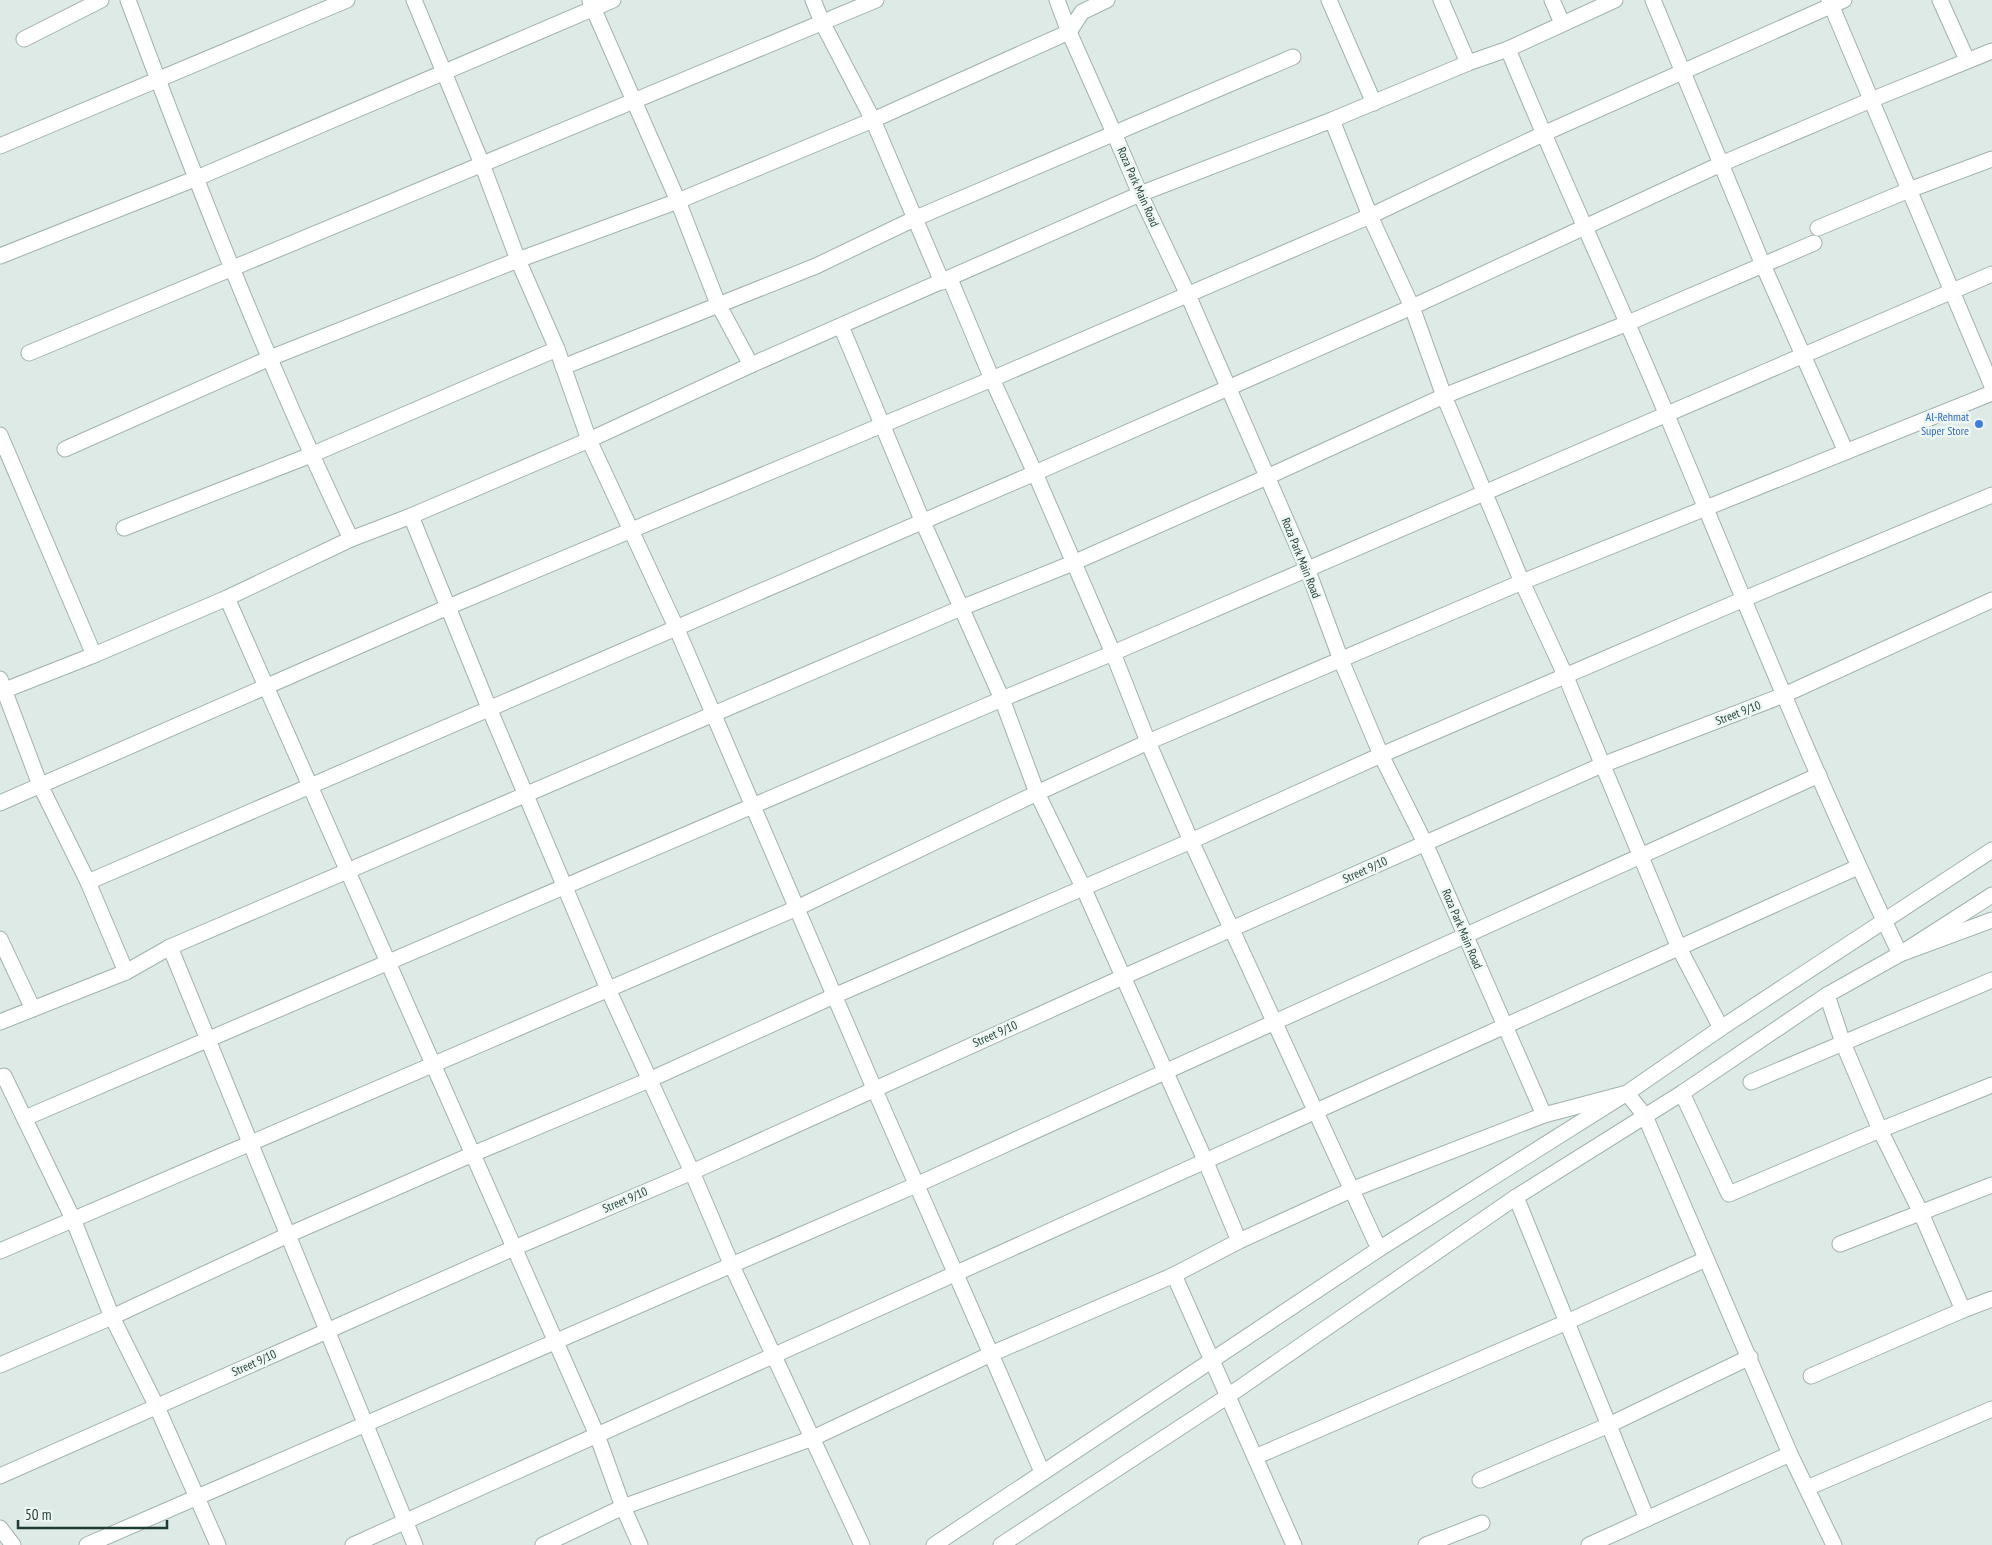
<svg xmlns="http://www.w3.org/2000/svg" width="1992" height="1545" viewBox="0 0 1992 1545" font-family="'PT Sans Narrow',sans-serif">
	<rect width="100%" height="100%" fill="#ddeae6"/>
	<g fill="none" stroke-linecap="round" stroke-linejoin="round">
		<g stroke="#a0b2ae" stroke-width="17">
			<g id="street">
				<path d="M 128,0 C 196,182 267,363 351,539"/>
				<polyline points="414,0 482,164 518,260 557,349 589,440 676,627 874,1088 991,1354 1042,1472"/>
				<polyline points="813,0 822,22 873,120 942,282"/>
				<polyline points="1057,0 1069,32 1114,133 1140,194 1188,295 1307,568 1341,660 1381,755 1425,843 1544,1115"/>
				<polyline points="1329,0 1374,103"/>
				<polyline points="1441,0 1468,63"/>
				<polyline points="1552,0 1562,23"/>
				<polyline points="1653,0 1763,265 1846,452"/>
				<polyline points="1829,0 1992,386"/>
				<polyline points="1940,0 1967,60"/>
				<polyline points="590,1 678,201 718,304 751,365"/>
				<polyline points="24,39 101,0"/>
				<path d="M 1508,49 C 1558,171 1615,291 1666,413 C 1742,594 1815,777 1900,954 L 1992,920"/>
				<polyline points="1332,120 1370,216 1412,307 1444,396 1522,582 1566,677 1679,948 1721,1028"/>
				<polyline points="0,146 347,0"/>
				<polyline points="1818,228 1909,190 1992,159"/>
				<polyline points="0,256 197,178 613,0"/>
				<polyline points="950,279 992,379 1035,473 1113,653 1148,742 1191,841 1379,1249"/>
				<polyline points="841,326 922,520 1002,699 1037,793 1083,887 1205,1160 1239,1241"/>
				<polyline points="29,353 876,0"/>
				<polyline points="563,367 816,266 916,218 1293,57"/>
				<polyline points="0,435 94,655"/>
				<polyline points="65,449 270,358 518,260 678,201 873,120 1069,32 1082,12 1107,0"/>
				<polyline points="411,516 489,708 608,989 692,1172 732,1266 862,1545"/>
				<polyline points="124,528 311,455 557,349"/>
				<polyline points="227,598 597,1435 623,1507 640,1545"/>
				<polyline points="0,679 40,785 88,882 126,972"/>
				<polyline points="0,692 94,655 227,598 351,539 411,516 589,440 751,365 1140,194 1332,120 1468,63 1508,49 1615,0"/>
				<polyline points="0,803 448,607 992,379 1370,216 1543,134 1844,0"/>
				<polyline points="88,882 1035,473 1412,307 1721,164 1871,100 1992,51"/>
				<polyline points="0,939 33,1009"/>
				<polyline points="170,947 415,1545"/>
				<polyline points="1827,995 1843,1043 1880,1130 1921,1213 1963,1310 1992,1299"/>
				<polyline points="0,1022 126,972 170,947 961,608 1073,563 1267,477 1444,396 1628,323 1814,243"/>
				<polyline points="0,1078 4,1076 73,1219 112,1317 157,1407 218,1545"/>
				<polyline points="1751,1082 1992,980"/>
				<polyline points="1682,1093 1729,1194 1880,1130 1992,1085"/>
				<polyline points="25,1118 1002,699 1113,653 1992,274"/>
				<polyline points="1516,1197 1647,1519"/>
				<polyline points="1840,1244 1992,1185"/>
				<polyline points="0,1251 797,908 1037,793 1148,742 1522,582 1992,393"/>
				<polyline points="1174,1275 1294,1545"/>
				<polyline points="0,1365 112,1317 288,1235 473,1154 649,1080 834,996 1191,841 1381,755 1744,599 1992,495"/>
				<polyline points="1811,1376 1963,1310"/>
				<polyline points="1255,1457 1567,1322 1706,1259"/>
				<polyline points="0,1476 514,1248 692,1172 1123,977 1602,765 1784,695 1992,600"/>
				<polyline points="1480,1480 1609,1425 1750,1357"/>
				<polyline points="1807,1488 1992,1409"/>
				<polyline points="0,1528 13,1545"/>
				<polyline points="87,1545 916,1185 1819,775"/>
				<polyline points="353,1545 1858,867"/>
				<polyline points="543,1545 623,1507 813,1438 991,1354 1174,1275 1239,1241 1351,1190 1544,1115 1627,1093 1721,1028 1992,850"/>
				<polyline points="934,1545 1379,1249 1627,1093 1645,1116 1790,1454 1834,1545"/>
				<polyline points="1001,1545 1228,1396 1516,1197 1682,1093 1827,995 1900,954 1992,895"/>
				<polyline points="1426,1545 1482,1523"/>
				<polyline points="1589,1545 1790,1454"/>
			</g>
		</g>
		<use href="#street" stroke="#fff" stroke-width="15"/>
	</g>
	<circle fill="#3f7fe0" stroke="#eef7f3" stroke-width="2" cx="1979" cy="424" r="5"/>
	<g text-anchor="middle" stroke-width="5" stroke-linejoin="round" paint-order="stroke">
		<g font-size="12" fill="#1e3b36" stroke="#eef7f3">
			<text transform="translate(1138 187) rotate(66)" y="4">Roza Park Main Road</text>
			<text transform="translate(1301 558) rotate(68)" y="4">Roza Park Main Road</text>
			<text transform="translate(1738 713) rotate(-21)" y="4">Street 9/10</text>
			<text transform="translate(1365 870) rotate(-24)" y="4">Street 9/10</text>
			<text transform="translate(1462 929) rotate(67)" y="4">Roza Park Main Road</text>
			<text transform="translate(995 1034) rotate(-24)" y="4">Street 9/10</text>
			<text transform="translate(625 1200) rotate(-23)" y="4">Street 9/10</text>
			<text transform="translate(254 1363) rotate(-24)" y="4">Street 9/10</text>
		</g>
		<g font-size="12" fill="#366cbe" stroke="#eef7f3" text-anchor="end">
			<text x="1969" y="421">Al-Rehmat<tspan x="1969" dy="14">Super Store</tspan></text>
		</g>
	</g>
	<path d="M18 1520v8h149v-8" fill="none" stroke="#1e3b36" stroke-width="2.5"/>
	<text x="25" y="1520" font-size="15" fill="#1e3b36" stroke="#eef7f3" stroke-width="4" paint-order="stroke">50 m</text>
</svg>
